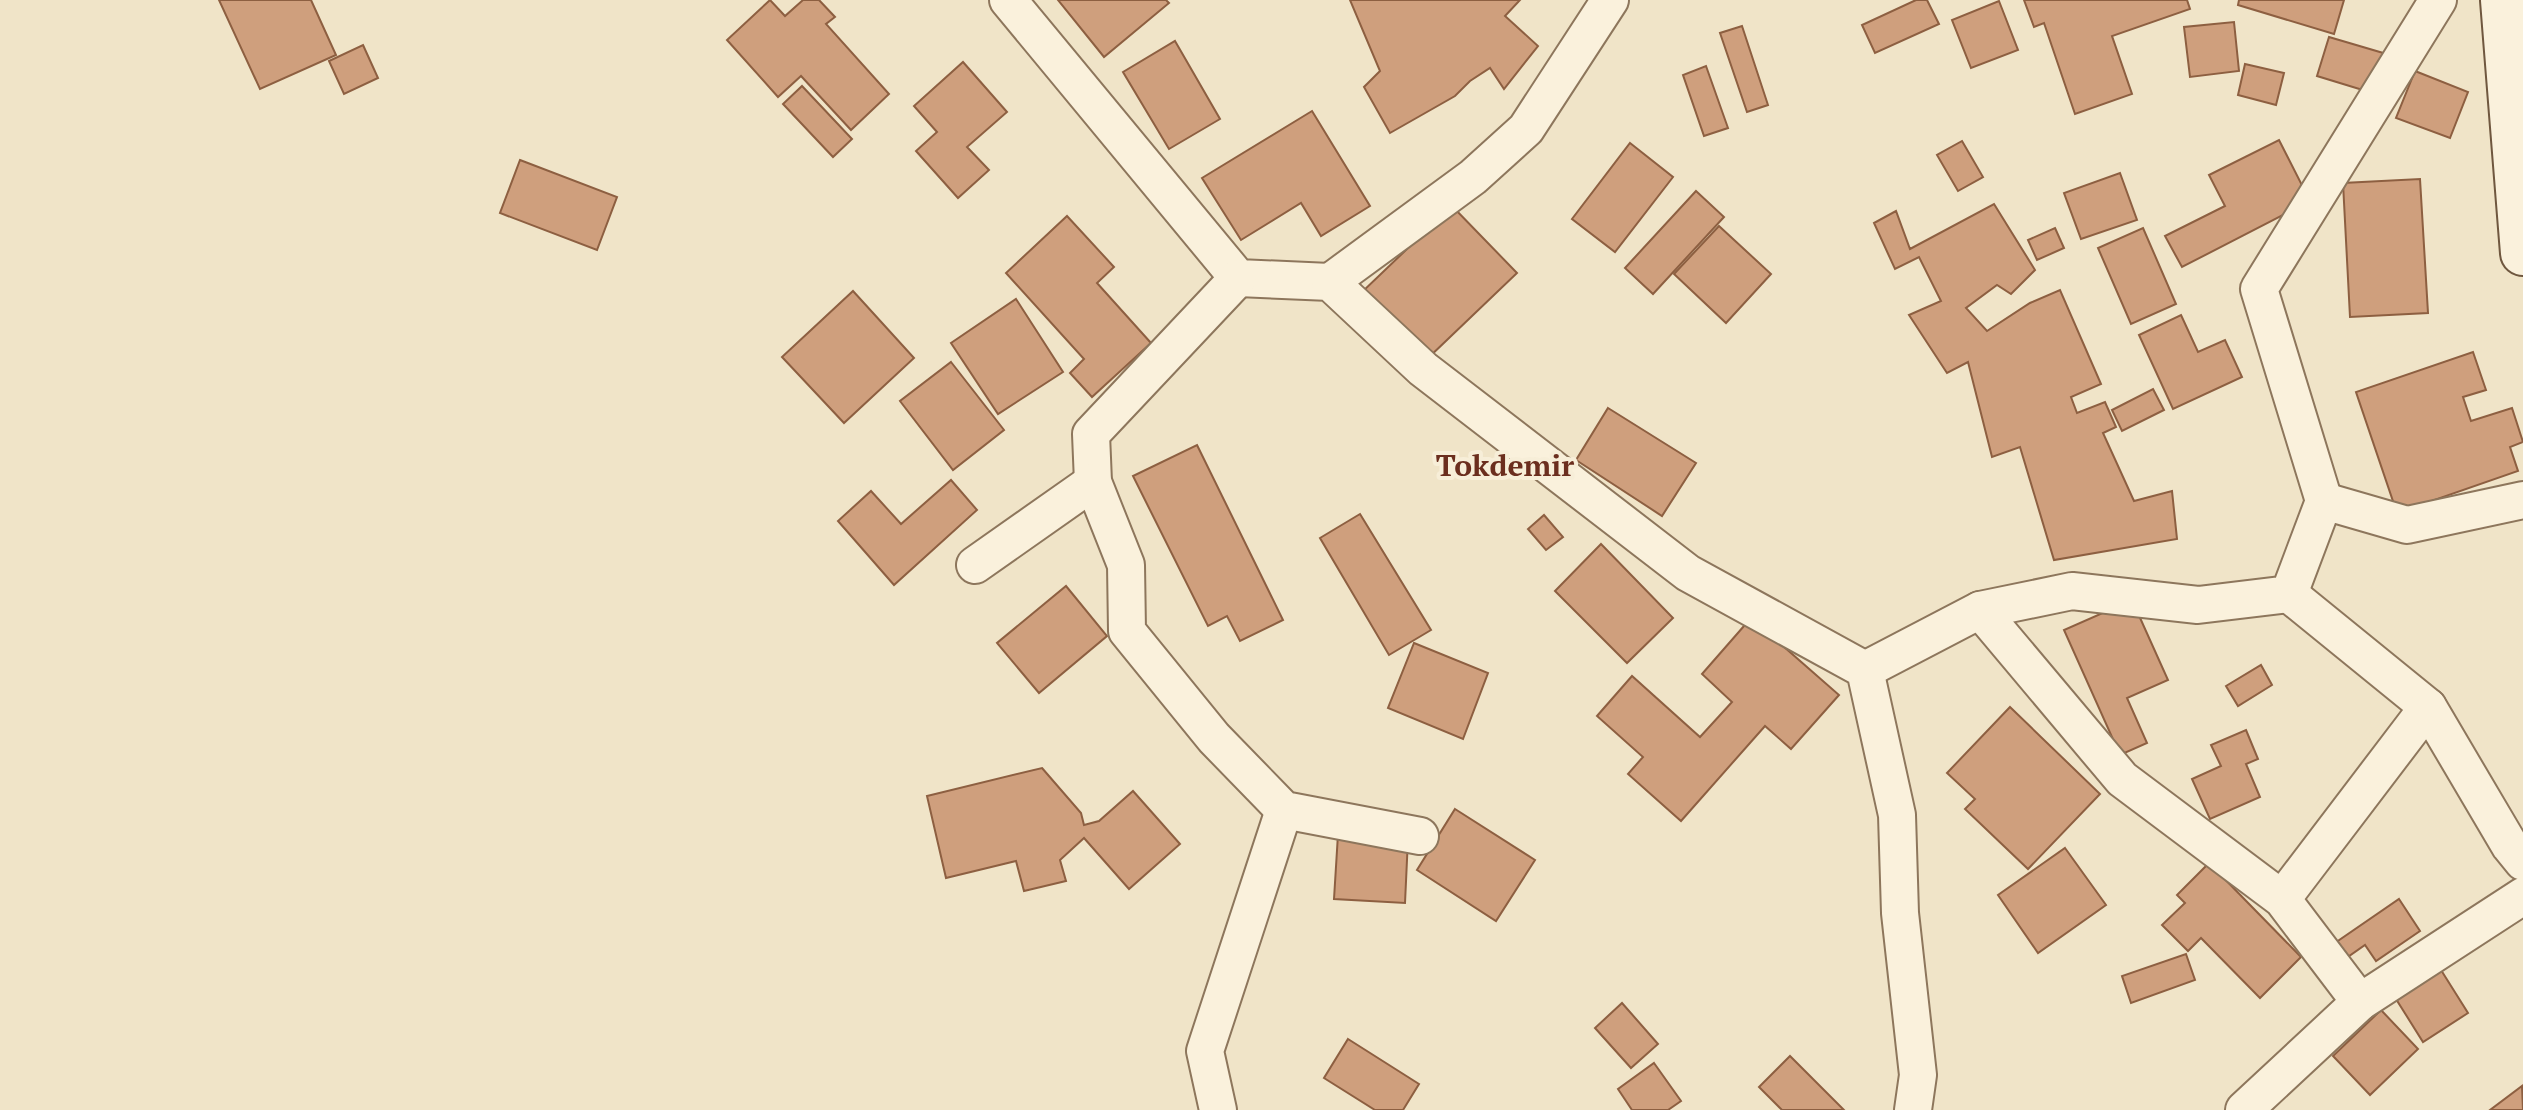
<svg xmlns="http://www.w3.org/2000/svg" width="2523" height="1110" viewBox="0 0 2523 1110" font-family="'PT Serif',serif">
	<rect width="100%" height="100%" fill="#f0e4c8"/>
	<g fill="#cf9f7d" stroke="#8d5f41" stroke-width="2">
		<polygon points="219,0 311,0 336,55 260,89"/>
		<polygon points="770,0 785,16 803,0 819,0 835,17 826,24 889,94 851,130 801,76 778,97 727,40"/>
		<polygon points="1058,0 1166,0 1169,3 1104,57"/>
		<polygon points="1350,0 1520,0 1505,16 1538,46 1504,89 1490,68 1470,81 1455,96 1390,133 1364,87 1380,71"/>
		<polygon points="1916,0 1927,0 1939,24 1875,53 1862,25"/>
		<polygon points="2024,0 2187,0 2190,9 2112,36 2132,94 2075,114 2044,23 2034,27"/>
		<polygon points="2239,0 2344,0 2334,34 2238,5"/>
		<polygon points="1999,1 2018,50 1971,68 1952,20"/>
		<polygon points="2234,22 2239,71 2190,77 2184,27"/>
		<polygon points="1742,26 1768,105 1747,112 1720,33"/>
		<polygon points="2329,37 2390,55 2379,95 2317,76"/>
		<polygon points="1175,41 1220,119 1169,149 1123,72"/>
		<polygon points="363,45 378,78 344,94 329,61"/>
		<polygon points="963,62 1007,112 967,147 989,170 958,198 916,151 937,132 914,106"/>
		<polygon points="2245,64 2284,73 2276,105 2238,95"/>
		<polygon points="1706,66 1728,128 1704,136 1683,75"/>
		<polygon points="2415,71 2468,92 2450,138 2396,118"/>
		<polygon points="802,86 852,139 833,157 783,104"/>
		<polygon points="1312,111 1370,206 1321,236 1301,203 1241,240 1202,178"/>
		<polygon points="2279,140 2310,201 2182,267 2165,236 2225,206 2209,175"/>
		<polygon points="1962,141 1983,177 1958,191 1937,155"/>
		<polygon points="1630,143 1673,177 1615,252 1572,219"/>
		<polygon points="520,160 617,197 597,250 500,213"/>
		<polygon points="2120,173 2137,220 2081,239 2064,193"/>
		<polygon points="2420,179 2428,313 2350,317 2343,183"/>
		<polygon points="1696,191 1724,217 1653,294 1625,268"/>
		<polygon points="1994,204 2035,270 2011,294 1997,285 1966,308 1987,331 2030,303 2060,290 2101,384 2071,397 2077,413 2105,402 2116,427 2103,433 2134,501 2172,491 2177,539 2054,560 2020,447 1992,457 1968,362 1947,373 1909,315 1941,301 1919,257 1895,269 1874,223 1896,211 1910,249"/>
		<polygon points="1452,206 1517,273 1426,360 1361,293"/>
		<polygon points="1067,216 1114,267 1097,283 1151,343 1092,397 1070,373 1084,359 1006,273"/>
		<polygon points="1719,226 1771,274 1726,323 1674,274"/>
		<polygon points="2055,228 2064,248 2037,260 2028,240"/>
		<polygon points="2143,228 2176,304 2131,324 2098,248"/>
		<polygon points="853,291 914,358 844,423 782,357"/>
		<polygon points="1016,299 1063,372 998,414 951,343"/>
		<polygon points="2181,315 2198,352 2225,340 2242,377 2173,409 2139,335"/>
		<polygon points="2473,352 2486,390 2463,397 2471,421 2512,408 2523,442 2510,447 2518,471 2397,513 2356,392"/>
		<polygon points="951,362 1004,430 953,470 900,401"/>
		<polygon points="2153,389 2164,410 2122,431 2112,410"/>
		<polygon points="1608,408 1696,463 1662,516 1576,460"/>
		<polygon points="1197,445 1283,620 1240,641 1227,616 1208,626 1133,476"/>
		<polygon points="951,480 977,510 894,585 838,521 871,491 901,524"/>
		<polygon points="1360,514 1431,630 1389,655 1320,538"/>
		<polygon points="1544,515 1563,537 1546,550 1528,529"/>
		<polygon points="1601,544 1673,618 1627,663 1555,591"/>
		<polygon points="1066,586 1107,636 1039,693 997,643"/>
		<polygon points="2132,600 2168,680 2127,698 2147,743 2120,755 2064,630"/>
		<polygon points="1751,618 1839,695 1791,749 1765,726 1681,821 1628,774 1643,757 1597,716 1632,676 1700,737 1732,702 1702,674"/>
		<polygon points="1414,643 1488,673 1463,739 1388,708"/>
		<polygon points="2261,665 2272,685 2238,706 2226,686"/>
		<polygon points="2010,707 2100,794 2028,869 1965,809 1975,799 1947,773"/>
		<polygon points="2246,730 2258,759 2246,764 2260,797 2210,819 2192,779 2221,766 2211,745"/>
		<polygon points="1042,768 1081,813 1084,825 1099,821 1133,791 1180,844 1129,889 1084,838 1060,860 1066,881 1024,891 1016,861 946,878 927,796"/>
		<polygon points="1455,809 1535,860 1496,921 1417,870"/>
		<polygon points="1338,834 1408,838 1405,903 1334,899"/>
		<polygon points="2065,848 2106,905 2038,953 1998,895"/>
		<polygon points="2209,863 2301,957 2260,998 2201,938 2188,951 2162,925 2185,903 2177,895"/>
		<polygon points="2399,899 2420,931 2376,961 2365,945 2342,961 2332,945"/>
		<polygon points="2186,954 2195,980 2131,1003 2122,976"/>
		<polygon points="2441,970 2468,1013 2423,1042 2396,999"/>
		<polygon points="1622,1003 1658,1044 1631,1068 1595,1028"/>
		<polygon points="2381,1010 2418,1049 2370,1095 2333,1056"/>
		<polygon points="1348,1039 1419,1084 1403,1110 1375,1110 1324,1078"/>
		<polygon points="1790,1056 1844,1110 1782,1110 1759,1087"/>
		<polygon points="1654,1063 1681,1101 1668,1110 1632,1110 1618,1089"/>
		<polygon points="2522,1086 2523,1110 2490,1110"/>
	</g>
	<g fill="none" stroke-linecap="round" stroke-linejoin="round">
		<g stroke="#8d765c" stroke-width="40">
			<g id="street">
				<polyline points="1008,0 1238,278 1330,282 1423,369 1688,573 1865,670 1897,815 1900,913 1918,1075 1913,1110"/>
				<polyline points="1238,278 1091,434 1093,482 1126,565 1127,631 1214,738 1284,810 1420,836"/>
				<polyline points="1330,282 1473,177 1526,129 1610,0"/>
				<polyline points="2324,501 2259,289 2438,0"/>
				<polyline points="975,565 1093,482"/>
				<polyline points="2289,594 2428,707 2510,846 2523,862"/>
				<polyline points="1980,610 2122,779 2282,899 2360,1002"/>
				<polyline points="1865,670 1980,610 2072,591 2198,605 2289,594 2324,501 2407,525 2523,500"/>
				<polyline points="2282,899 2428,707"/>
				<polyline points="1218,1110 1205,1051 1284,810"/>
				<polyline points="2244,1110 2360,1002 2523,896"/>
			</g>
		</g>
		<g stroke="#6f573f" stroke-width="48">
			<polyline id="secondary" points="2503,0 2523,253"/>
		</g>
		<use href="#street" stroke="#faf1dc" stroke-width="36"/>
		<use href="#secondary" stroke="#faf1dc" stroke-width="44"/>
	</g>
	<g text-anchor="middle" stroke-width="8" stroke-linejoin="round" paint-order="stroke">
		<g font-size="30" font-weight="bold" fill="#6b2e1e" stroke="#f7eed8">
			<text x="1505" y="476">Tokdemir</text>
		</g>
	</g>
</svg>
